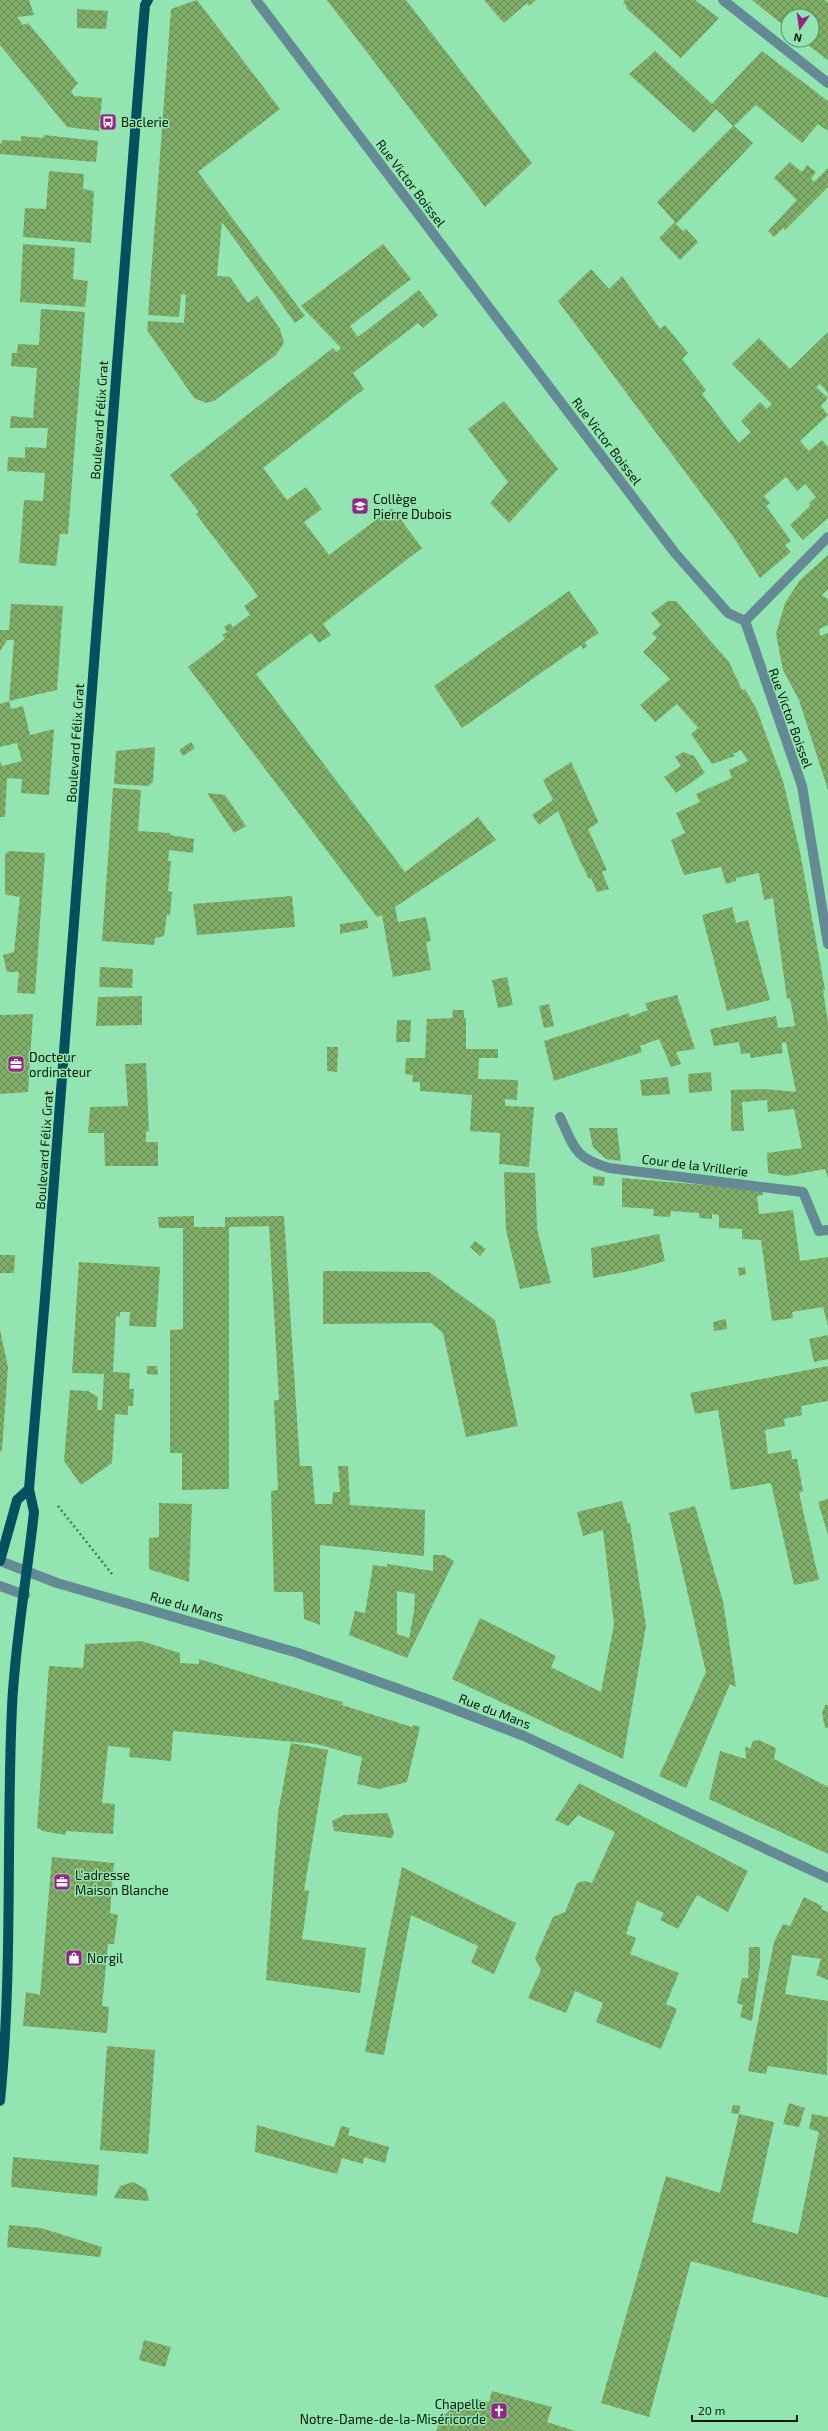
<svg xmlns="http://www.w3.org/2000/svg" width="828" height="2431" viewBox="0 0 828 2431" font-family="'Exo 2',sans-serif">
	<defs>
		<pattern id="building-cross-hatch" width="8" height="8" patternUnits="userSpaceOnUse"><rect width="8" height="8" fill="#80ae68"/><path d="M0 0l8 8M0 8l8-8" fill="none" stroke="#668d54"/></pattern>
	</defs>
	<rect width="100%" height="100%" fill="#92e5b0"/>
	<g fill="url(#building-cross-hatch)" fill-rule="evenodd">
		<polygon points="0,0 29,0 34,15 17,17 23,25 28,23 78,83 71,91 74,96 102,98 99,131 67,127 0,45"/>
		<polygon points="197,0 280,109 198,172 305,316 295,323 222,222 217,276 230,277 248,303 257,296 280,329 284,343 276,355 214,401 206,403 194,398 147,330 148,321 184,323 186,295 181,294 179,317 148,315 171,9"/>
		<polygon points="327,0 406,0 532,163 485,207"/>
		<polygon points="484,0 536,0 529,6 527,3 504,23"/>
		<polygon points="625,0 695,0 719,18 681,58 626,8 627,6 623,3"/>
		<polygon points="752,0 824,0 828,3 828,60 801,40 812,40 812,16 788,16 788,29"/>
		<polygon points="77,9 108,11 106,29 77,28"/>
		<polygon points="655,51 712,104 762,51 828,101 828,131 818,124 802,143 756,105 734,126 753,143 676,224 683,231 686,229 698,242 680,260 659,238 675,222 657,202 733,126 716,109 694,133 629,74"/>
		<polygon points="44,135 98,141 96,162 0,154 0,145 3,140 21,141 21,136 43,138"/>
		<polygon points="790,162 802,172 807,165 816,172 811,179 814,182 828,168 828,187 785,230 783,228 774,237 768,231 797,200 774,178"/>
		<polygon points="49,171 84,174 83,189 94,191 91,243 23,237 25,208 46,209"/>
		<polygon points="23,244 75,248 73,279 88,281 85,307 20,302"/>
		<polygon points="383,244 411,279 350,326 358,337 419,290 438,315 423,328 418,323 353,373 364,389 263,468 287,500 306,487 322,509 304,522 329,555 392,508 422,548 323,624 331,635 319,643 311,633 256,674 405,872 478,817 496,840 395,907 398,922 426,917 431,941 426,942 431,970 393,977 382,915 377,917 188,667 225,639 222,635 227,632 224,627 230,623 233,627 250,615 244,606 258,596 196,514 199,512 170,475 333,348 336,352 341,348 301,306"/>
		<polygon points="591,269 609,289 622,276 660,329 665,325 688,353 682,359 706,390 702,394 739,443 751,432 741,421 760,402 767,409 772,404 732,364 759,338 790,369 828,332 828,393 820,384 816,387 828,398 821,406 828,415 800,441 809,451 822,440 828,447 828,518 803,540 790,525 810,506 809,503 816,497 805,484 797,491 786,477 764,496 770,503 766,506 791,541 785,545 791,552 760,578 732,535 558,301"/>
		<polygon points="41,309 85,312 68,534 60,534 56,566 19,563 24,500 43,501 45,473 7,471 8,457 25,458 25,447 46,448 48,428 10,428 11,416 33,418 37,368 11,366 12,353 17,353 18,344 39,345"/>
		<polygon points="504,401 558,469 509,523 490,503 508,482 468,429"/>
		<polygon points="828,555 828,589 822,595 828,599 828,625 819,629 820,636 828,633 828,790 799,700 783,670 776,634 785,603 800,580"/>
		<polygon points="569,591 599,633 585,642 587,646 583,649 581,645 462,728 434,686"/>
		<polygon points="668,601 676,601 729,662 742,690 745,689 757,710 783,781 800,852 825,990 823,990 828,1023 828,1178 825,1169 787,1176 768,1173 767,1153 802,1148 794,1109 768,1112 767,1100 742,1102 744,1131 731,1131 731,1090 764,1089 796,1092 786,1042 781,1043 783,1053 751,1058 750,1053 741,1054 739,1042 714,1046 710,1029 776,1016 778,1028 795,1026 790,998 787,999 773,898 764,900 759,873 736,878 736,881 726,884 721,867 684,875 671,840 685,833 676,813 700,802 696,794 732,778 729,770 748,761 741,750 733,754 735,756 712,764 691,734 698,728 677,704 655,722 640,705 670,679 643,652 657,638 652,633 661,625 651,613"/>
		<polygon points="11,604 63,606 57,690 9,701 14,640 7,640 0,651 0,630 9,630"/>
		<polygon points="9,701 11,709 23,706 30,735 54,729 49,795 21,793 22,779 7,778 5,817 0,817 0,761 2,766 22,761 17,743 0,747 0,704"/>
		<polygon points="191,742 195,748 183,756 179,750"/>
		<polygon points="155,747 153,782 148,786 114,784 116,751"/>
		<polygon points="683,752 694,756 705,773 676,793 664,777 681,766 675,757"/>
		<polygon points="571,762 598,821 598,823 588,829 607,870 602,872 609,889 597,892 591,878 589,879 578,857 558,811 539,825 532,815 553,800 543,780"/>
		<polygon points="113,788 141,790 138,831 170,833 170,835 194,839 193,853 169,850 168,861 171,861 168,891 172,892 170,915 167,914 164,936 155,938 154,945 102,941"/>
		<polygon points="207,793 225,795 246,826 234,833"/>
		<polygon points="9,851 45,853 35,994 17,993 19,972 7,972 3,955 14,952 20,897 7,895 5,893 5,854"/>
		<polygon points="292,896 295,927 197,935 193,904"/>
		<polygon points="732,907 736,923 748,920 770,1000 727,1011 702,915"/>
		<polygon points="367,920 368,928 340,934 340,924"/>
		<polygon points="100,967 133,969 132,988 99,987"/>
		<polygon points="507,977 513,1005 498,1008 492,980"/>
		<polygon points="677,995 695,1049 676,1052 681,1064 671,1067 659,1039 640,1046 642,1052 554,1081 544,1041 629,1013 630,1017 648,1010 645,1003"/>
		<polygon points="142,996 142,1025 96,1026 98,997"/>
		<polygon points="549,1004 554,1026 544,1028 539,1006"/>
		<polygon points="453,1010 464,1010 464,1018 466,1018 466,1049 498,1049 498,1058 479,1058 478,1079 518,1080 517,1100 505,1099 505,1106 534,1107 529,1167 499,1164 500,1133 470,1131 472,1095 420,1091 420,1082 412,1082 413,1075 405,1074 406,1058 425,1058 427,1019 452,1018"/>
		<polygon points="33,1014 28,1092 0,1094 0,1015"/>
		<polygon points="397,1020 411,1020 410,1042 396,1042"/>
		<polygon points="327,1047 338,1047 337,1072 327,1071"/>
		<polygon points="146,1063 149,1131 146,1132 146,1142 158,1142 158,1166 105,1166 104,1133 88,1133 90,1107 128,1106 125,1064"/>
		<polygon points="711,1072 712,1091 689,1093 688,1074"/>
		<polygon points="668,1077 670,1094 642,1096 640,1080"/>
		<polygon points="589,1128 617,1128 621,1161 606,1159 593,1147"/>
		<polygon points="504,1172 535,1173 537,1229 551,1283 520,1289 506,1230"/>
		<polygon points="593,1176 605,1177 604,1186 593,1185"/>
		<polygon points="622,1178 763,1190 763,1195 757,1196 759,1214 793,1210 800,1261 828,1257 828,1326 823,1307 792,1312 793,1318 772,1321 761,1240 742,1239 742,1229 719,1228 719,1215 712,1214 712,1219 699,1218 699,1213 671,1211 670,1217 653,1216 654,1209 622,1207"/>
		<polygon points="194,1216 194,1227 225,1227 225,1217 284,1216 300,1466 312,1466 315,1504 332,1504 333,1492 340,1492 338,1466 348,1466 350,1505 425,1510 424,1556 320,1545 320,1625 304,1619 303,1592 274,1592 271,1491 278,1490 274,1400 279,1400 269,1226 229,1227 229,1489 182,1490 182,1453 170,1453 170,1330 183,1329 183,1228 159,1228 158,1217"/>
		<polygon points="659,1234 665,1261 630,1271 593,1278 591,1248"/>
		<polygon points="475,1241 486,1249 480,1256 470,1247"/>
		<polygon points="0,1255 15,1255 14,1273 0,1273"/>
		<polygon points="79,1262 160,1267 156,1327 129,1326 130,1312 120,1312 120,1317 116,1316 113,1372 130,1373 129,1389 134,1389 133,1406 128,1406 128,1415 115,1414 112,1463 81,1485 64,1461 70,1390 88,1391 98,1397 97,1410 102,1410 104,1374 72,1373"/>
		<polygon points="745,1267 746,1274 739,1276 738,1268"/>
		<polygon points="323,1271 429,1272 495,1320 518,1426 466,1437 443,1333 431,1323 323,1324"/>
		<polygon points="726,1319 727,1329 714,1331 713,1322"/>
		<polygon points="0,1330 8,1367 2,1450 0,1452"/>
		<polygon points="828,1335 828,1359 814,1362 809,1339"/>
		<polygon points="147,1366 157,1366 158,1375 147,1374"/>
		<polygon points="828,1366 828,1401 801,1406 802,1415 784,1419 785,1426 765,1430 768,1454 791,1450 792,1459 797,1459 803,1491 799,1493 819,1580 794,1585 771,1483 731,1490 718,1410 695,1414 690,1393"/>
		<polygon points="828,1499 828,1535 818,1502"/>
		<polygon points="622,1501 628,1524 630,1523 646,1626 623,1759 452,1679 480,1618 556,1656 551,1667 601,1692 614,1624 603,1530 583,1536 577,1512"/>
		<polygon points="159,1503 192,1504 189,1582 149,1569 149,1538 159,1537"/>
		<polygon points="695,1506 723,1601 736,1687 730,1684 686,1788 659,1776 706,1672 669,1513"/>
		<path d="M 433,1555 L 444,1555 L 454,1561 L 407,1658 L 349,1635 L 355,1611 L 365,1613 L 373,1565 L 387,1567 L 387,1564 L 433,1571 ZM 397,1591 L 415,1594 L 414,1611 L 409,1638 L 397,1634 Z"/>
		<polygon points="141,1641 180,1653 180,1663 199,1664 199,1659 331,1699 343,1702 342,1705 412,1727 413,1725 420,1727 407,1782 379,1789 357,1784 362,1757 317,1744 173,1731 171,1761 129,1757 130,1748 108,1746 102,1803 115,1804 113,1834 66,1831 65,1835 43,1831 37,1828 49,1666 83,1668 85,1644"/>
		<polygon points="825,1705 828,1705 828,1728 825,1728 822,1713"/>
		<polygon points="759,1740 776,1748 774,1759 828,1787 828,1854 709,1799 720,1751 746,1759 745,1746 750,1749 753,1741"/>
		<polygon points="291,1743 328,1750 304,1890 309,1891 302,1939 366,1948 360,1993 266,1980 278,1813"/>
		<polygon points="579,1783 748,1871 728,1912 697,1895 678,1929 660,1920 664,1913 637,1901 626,1934 636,1938 630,1954 679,1973 666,2004 677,2009 661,2049 596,2022 603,2003 575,1991 566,2013 528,1998 541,1970 535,1958 553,1917 565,1912 577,1883 585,1881 592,1883 615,1832 578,1815 568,1826 555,1820"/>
		<polygon points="388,1813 394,1833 392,1838 334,1831 332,1821 344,1815"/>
		<polygon points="52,1857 114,1863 110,1913 118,1915 114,1944 108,1944 102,2006 109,2007 107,2033 23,2026 26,1992 40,1995"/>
		<polygon points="402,1867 516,1923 494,1974 471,1963 478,1946 411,1915 384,2055 365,2052"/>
		<polygon points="804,1897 822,1906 821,1909 828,1912 828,1980 816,1975 821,1959 792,1955 785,1994 828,2001 827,2075 768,2066 766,2074 748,2071 774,1942 783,1924 790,1926"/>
		<polygon points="749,1947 760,1947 760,1966 752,2021 740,2017 743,2005 737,2003 742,1978 748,1978"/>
		<polygon points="107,2046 155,2050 148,2154 100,2150"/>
		<polygon points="789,2103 805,2108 799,2127 783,2124"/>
		<polygon points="733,2105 740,2106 739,2114 731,2113"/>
		<polygon points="739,2114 774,2122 752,2222 798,2234 819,2132 809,2129 812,2114 828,2117 828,2298 691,2261 649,2417 601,2403 666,2176 720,2193"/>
		<polygon points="257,2125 334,2147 341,2126 350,2128 348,2135 389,2147 385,2163 364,2157 363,2164 342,2158 337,2174 255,2152"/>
		<polygon points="13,2157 99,2165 97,2196 11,2187"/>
		<polygon points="133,2182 146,2189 149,2201 114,2198 120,2186"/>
		<polygon points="9,2225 41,2228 102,2247 100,2257 7,2247"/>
		<polygon points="144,2340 171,2347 165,2367 139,2360"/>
		<polygon points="492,2391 552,2407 547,2422 575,2431 436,2431 442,2417 455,2405 473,2399 489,2402"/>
	</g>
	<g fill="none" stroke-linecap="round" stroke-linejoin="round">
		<polyline stroke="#447857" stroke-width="2.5" stroke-dasharray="2 3" stroke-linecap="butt" points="58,1506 112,1574"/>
		<g stroke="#648b95" stroke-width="10">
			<polyline points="256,0 675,553 728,613 745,621 802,786 828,944"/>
			<polyline points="723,0 828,83"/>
			<polyline points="745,621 828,537"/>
			<path d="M 560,1117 C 574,1147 574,1158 609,1168 L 803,1192 L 819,1231 L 828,1230"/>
			<polyline points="0,1561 57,1583 298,1653 435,1702 524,1736 828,1878"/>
			<polyline points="0,1586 25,1595"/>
		</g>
		<g stroke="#03505e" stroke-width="10">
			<polyline points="0,1561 17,1500 29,1489"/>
			<path d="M 0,2101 C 13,1970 6,1839 12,1707 C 15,1642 27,1577 34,1512 L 29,1489 L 45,1298 L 142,41 L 145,5 L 148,0"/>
		</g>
	</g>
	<defs>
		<g id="bus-square" transform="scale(0.9)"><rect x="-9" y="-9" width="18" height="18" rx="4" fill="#952483" stroke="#92e5b0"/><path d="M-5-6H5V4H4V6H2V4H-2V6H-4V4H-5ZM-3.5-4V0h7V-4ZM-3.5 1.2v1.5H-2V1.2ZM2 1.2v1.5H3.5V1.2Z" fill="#fff"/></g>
		<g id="school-square" transform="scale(0.9)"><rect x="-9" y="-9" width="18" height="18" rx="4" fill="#952483" stroke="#92e5b0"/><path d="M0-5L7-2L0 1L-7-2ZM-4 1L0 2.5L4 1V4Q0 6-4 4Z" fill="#fff"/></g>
		<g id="office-square" transform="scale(0.9)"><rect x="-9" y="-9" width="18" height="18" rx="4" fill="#952483" stroke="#92e5b0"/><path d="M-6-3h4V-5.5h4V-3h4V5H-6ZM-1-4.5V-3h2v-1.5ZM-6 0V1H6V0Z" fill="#fff"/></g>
		<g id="shop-square" transform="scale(0.9)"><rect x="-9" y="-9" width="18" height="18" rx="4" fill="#952483" stroke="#92e5b0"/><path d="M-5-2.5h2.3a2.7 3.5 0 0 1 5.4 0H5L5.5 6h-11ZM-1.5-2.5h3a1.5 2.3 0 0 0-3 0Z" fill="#fff"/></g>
		<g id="church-square" transform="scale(0.9)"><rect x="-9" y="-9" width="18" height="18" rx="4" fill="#952483" stroke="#92e5b0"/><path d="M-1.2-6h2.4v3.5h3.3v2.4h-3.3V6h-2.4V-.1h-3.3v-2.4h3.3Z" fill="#fff"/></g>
	</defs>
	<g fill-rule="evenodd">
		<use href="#bus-square" x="108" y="122"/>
		<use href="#school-square" x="360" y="506"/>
		<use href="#office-square" x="16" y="1064"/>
		<use href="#office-square" x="62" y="1882"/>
		<use href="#shop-square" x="74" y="1958"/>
		<use href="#church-square" x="499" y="2411"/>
	</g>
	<g text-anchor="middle" stroke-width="3" stroke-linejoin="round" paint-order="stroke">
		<g font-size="13" fill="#001809" stroke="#92e5b0" text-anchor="start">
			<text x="121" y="127">Baclerie</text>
			<text x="373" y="504">Collège<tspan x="373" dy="15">Pierre Dubois</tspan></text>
			<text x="29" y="1062">Docteur<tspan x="29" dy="15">ordinateur</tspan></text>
			<text x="75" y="1880">L'adresse<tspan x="75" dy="15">Maison Blanche</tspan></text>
			<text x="87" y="1963">Norgil</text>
			<text x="486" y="2409" text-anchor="end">Chapelle<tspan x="486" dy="15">Notre-Dame-de-la-Miséricorde</tspan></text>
		</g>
		<g font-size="13" fill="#001809" stroke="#92e5b0">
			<text transform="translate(411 183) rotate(53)" y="5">Rue Victor Boissel</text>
			<text transform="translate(99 420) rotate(-86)" y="5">Boulevard Félix Grat</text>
			<text transform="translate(607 441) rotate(53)" y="5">Rue Victor Boissel</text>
			<text transform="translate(791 718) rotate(70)" y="5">Rue Victor Boissel</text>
			<text transform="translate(75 743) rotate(-86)" y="5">Boulevard Félix Grat</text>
			<text transform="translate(44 1150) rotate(-86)" y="5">Boulevard Félix Grat</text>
			<text transform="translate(695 1165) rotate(7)" y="5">Cour de la Vrillerie</text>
			<text transform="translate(187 1606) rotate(16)" y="5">Rue du Mans</text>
			<text transform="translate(495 1711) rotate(21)" y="5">Rue du Mans</text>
		</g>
	</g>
	<g transform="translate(800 28) rotate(193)"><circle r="19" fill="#92e5b0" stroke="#58936d"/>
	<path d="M0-3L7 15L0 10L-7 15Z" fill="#952483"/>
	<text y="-6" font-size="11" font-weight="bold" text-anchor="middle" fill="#001809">N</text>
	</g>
	<path d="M692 2415v6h105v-6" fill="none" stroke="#001809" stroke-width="2"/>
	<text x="698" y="2415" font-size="12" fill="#001809" stroke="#92e5b0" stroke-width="3" paint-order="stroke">20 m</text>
</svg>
